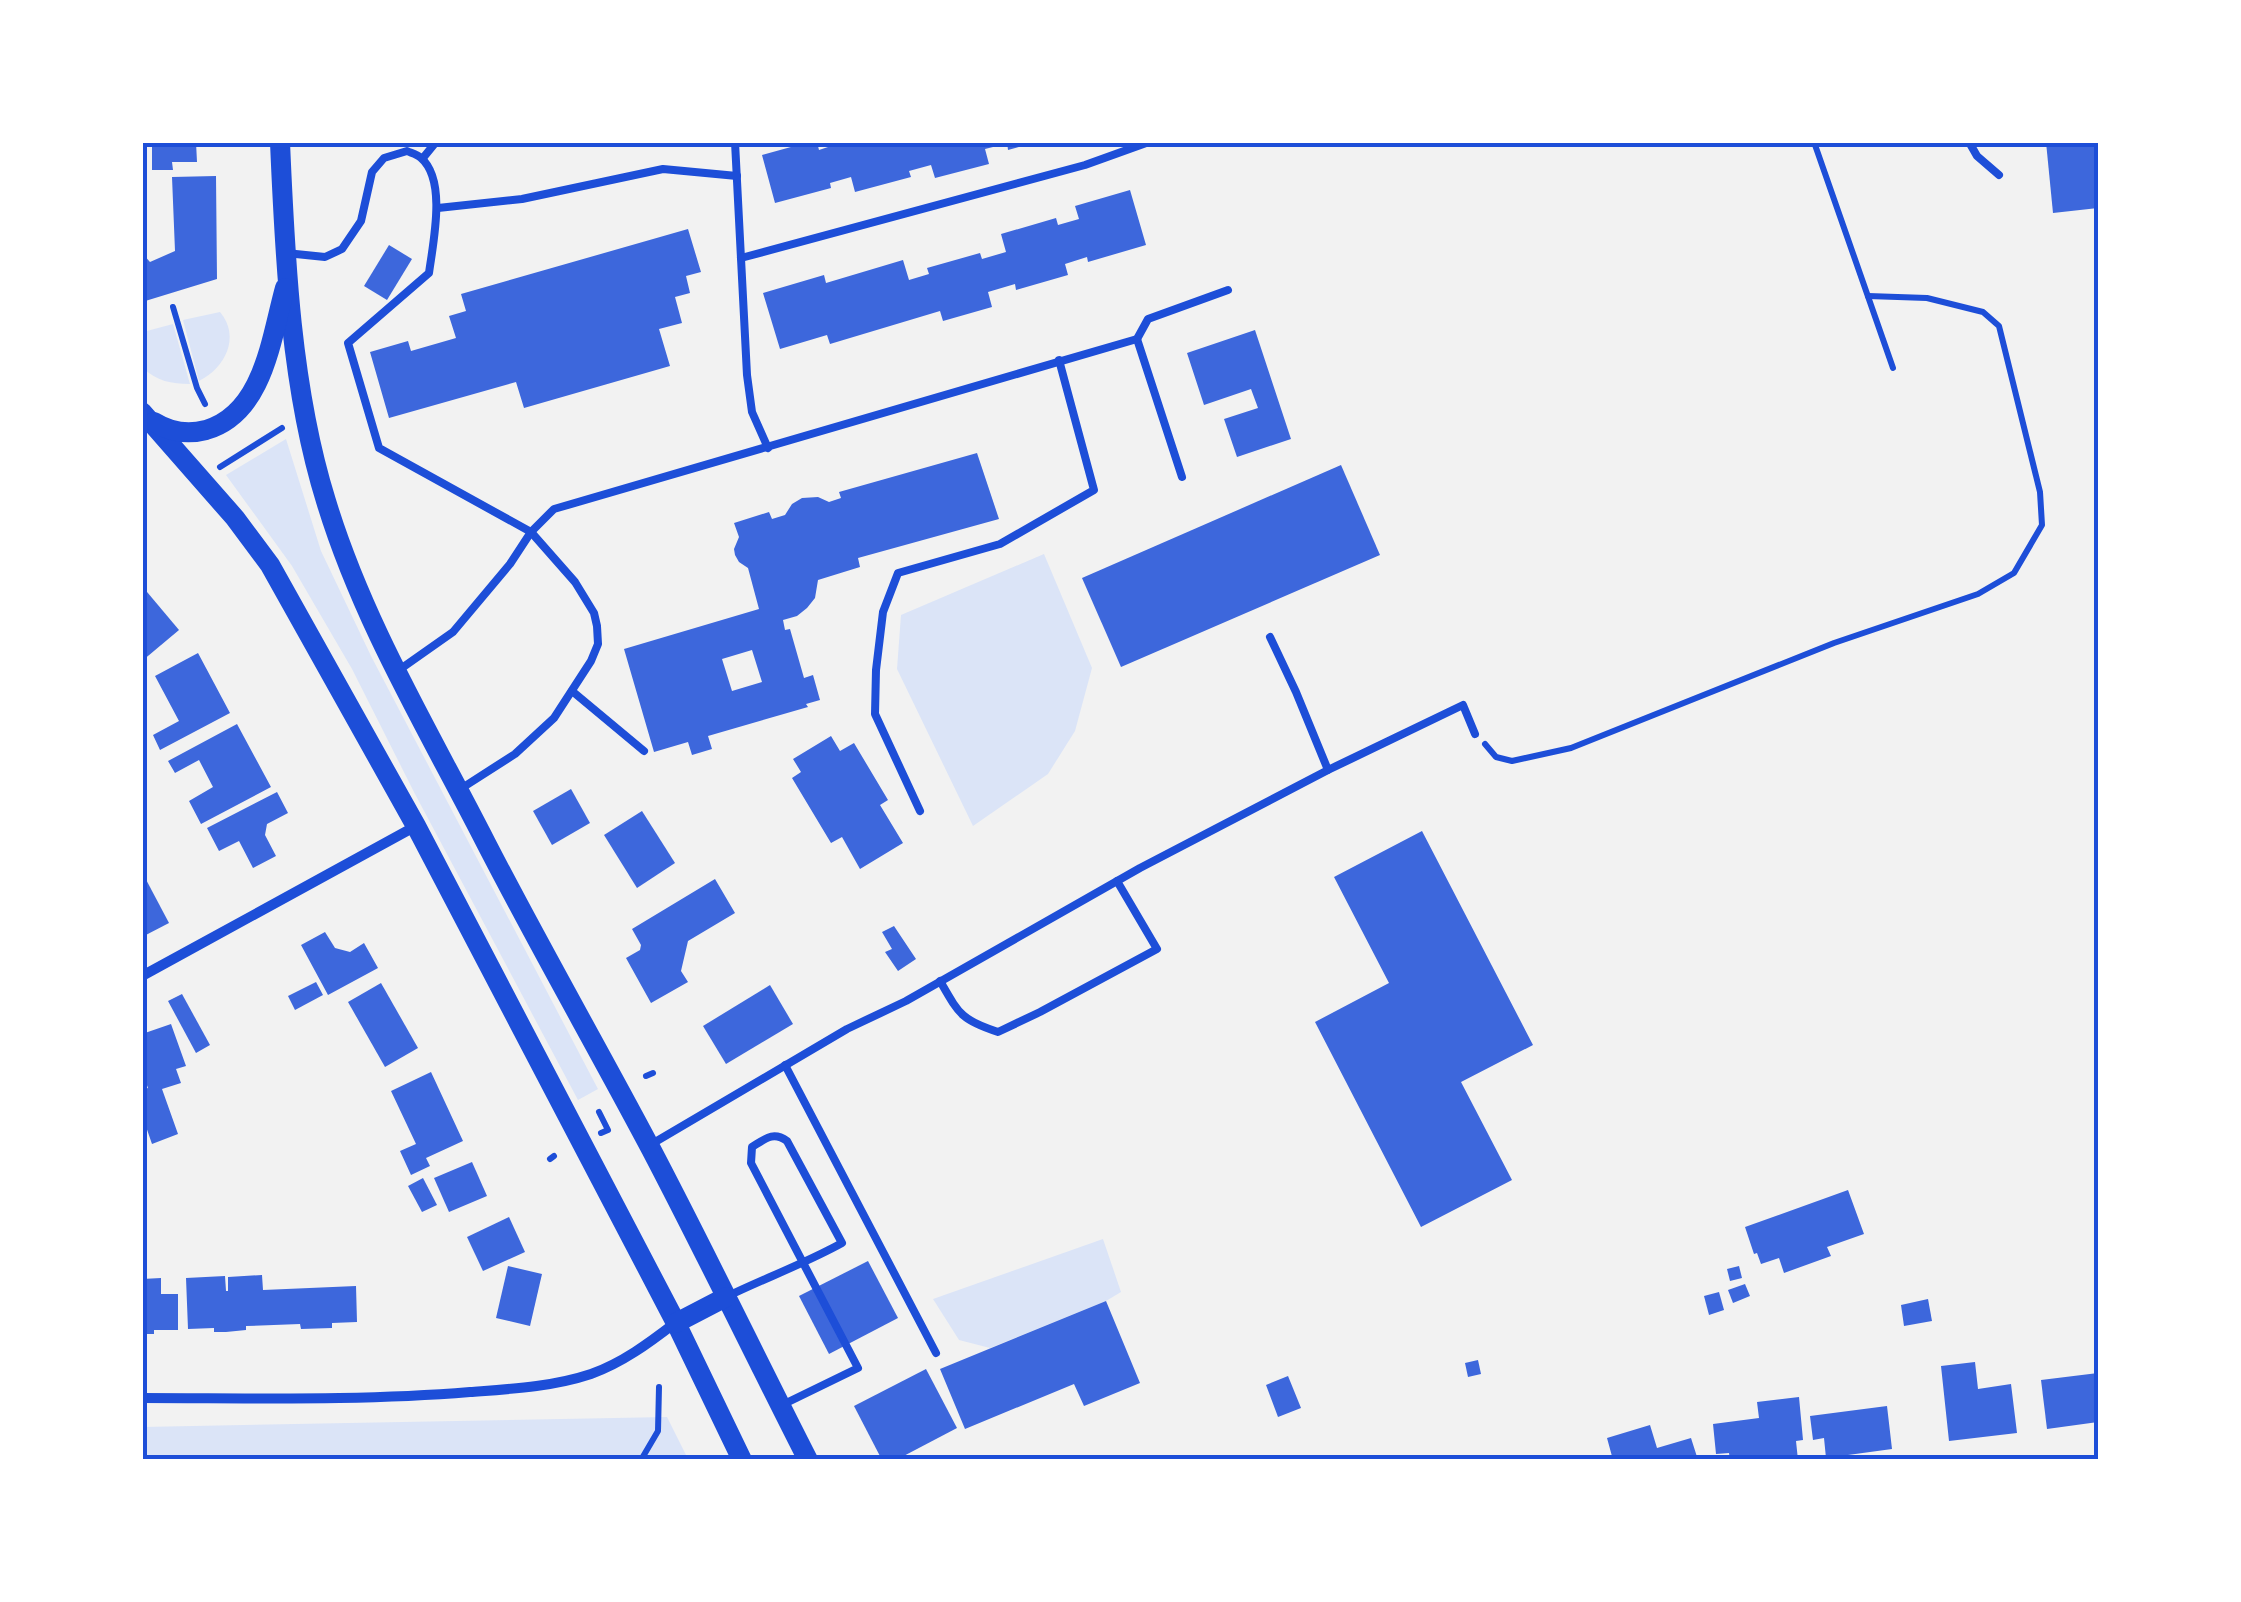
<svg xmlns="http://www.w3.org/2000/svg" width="2241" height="1602" viewBox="0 0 2241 1602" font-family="Merriweather,serif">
	<rect width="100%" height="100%" fill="#f2f2f2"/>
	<g fill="#dbe4f7">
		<path d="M 220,312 C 241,337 225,368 199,381 L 183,320 Z"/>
		<path d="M 173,324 L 190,384 C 171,384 157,381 143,368 L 143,332 Z"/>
		<polygon points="286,439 321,551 371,656 598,1089 578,1100 415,794 352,669 292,566 226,475"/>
		<polygon points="1044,554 1092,668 1075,731 1048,774 973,826 897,669 901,615"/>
		<polygon points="1103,1239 1121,1292 1106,1301 990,1348 959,1340 933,1299"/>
		<polygon points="667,1417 688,1459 143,1459 142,1427"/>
	</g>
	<g fill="#3d67dc" fill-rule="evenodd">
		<polygon points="152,142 196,142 197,162 172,162 173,170 152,170"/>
		<polygon points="809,142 817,142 819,150 843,142 1005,144 985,149 989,164 935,178 931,165 909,171 911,177 855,192 851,177 830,183 831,188 775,203 762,155"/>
		<polygon points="1007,142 1030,142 1030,144 1008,150"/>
		<polygon points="2046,142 2098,142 2098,208 2053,213"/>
		<polygon points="216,176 217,279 142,302 142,253 150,262 175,251 172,177"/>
		<polygon points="1130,190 1146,245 1088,262 1087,257 1065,264 1068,275 1016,290 1015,284 988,292 992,307 943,321 940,311 830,344 827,335 780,349 763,293 824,275 826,283 903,260 909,280 929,274 927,268 980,253 982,259 1006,252 1001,234 1056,218 1058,225 1079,219 1075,206"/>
		<polygon points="688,229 701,272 686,276 690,293 675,297 682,323 659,329 670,366 524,408 516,382 389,418 370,352 408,341 411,351 456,338 449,316 466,311 461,294"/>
		<polygon points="389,245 412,259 387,300 364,286"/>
		<polygon points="1255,330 1291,439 1237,457 1224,419 1258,408 1251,389 1204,405 1187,353"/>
		<path d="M 977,453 L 999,519 L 858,558 L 860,567 L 818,580 L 815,598 L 807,608 L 797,616 L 783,620 L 785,630 L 790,629 L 804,678 L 813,675 L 820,700 L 806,704 L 808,707 L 708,736 L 712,749 L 692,755 L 688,742 L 654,752 L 624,649 L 759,609 L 748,568 L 739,562 L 735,555 L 734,549 L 739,537 L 734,523 L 769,512 L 772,519 L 785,515 L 792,504 L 802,498 L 818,497 L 829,502 L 841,498 L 839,492 ZM 752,650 L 762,682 L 732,691 L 722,659 Z"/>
		<polygon points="1341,465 1380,555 1121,667 1082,578"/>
		<polygon points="142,586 179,630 142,661"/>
		<polygon points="198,653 230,713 160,750 153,735 179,721 155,676"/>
		<polygon points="237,724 271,787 201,824 189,801 213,787 199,760 175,773 168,761"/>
		<polygon points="831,736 840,751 854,743 888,800 880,805 903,843 860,869 842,837 831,843 792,778 801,772 793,759"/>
		<polygon points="571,789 590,823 552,845 533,811"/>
		<polygon points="277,792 288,813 267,824 265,835 276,856 253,868 239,841 219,851 207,828"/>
		<polygon points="642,811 675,863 637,888 604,835"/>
		<polygon points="1422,831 1533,1045 1461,1082 1512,1180 1421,1227 1315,1022 1389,983 1334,877"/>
		<polygon points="142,872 169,923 142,937"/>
		<polygon points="715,879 735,913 688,941 681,971 688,982 651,1003 626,958 640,950 641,945 632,929"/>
		<polygon points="894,926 916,959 898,971 885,952 892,949 882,932"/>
		<polygon points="325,932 335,948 350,952 364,943 378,968 328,995 301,945"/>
		<polygon points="316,982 323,995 295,1010 288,996"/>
		<polygon points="381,983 418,1048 385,1067 348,1002"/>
		<polygon points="770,985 793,1024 726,1064 703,1026"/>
		<polygon points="182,994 210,1045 196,1053 168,1001"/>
		<polygon points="171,1024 186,1066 176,1069 181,1083 162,1089 178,1134 152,1144 142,1115 142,1090 148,1088 145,1080 142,1081 142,1034"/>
		<polygon points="431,1072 463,1141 426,1158 430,1166 411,1175 400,1151 416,1144 391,1091"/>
		<polygon points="472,1162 487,1196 449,1212 434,1178"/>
		<polygon points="423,1178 437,1205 422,1212 408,1186"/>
		<polygon points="1848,1190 1864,1234 1827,1247 1831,1256 1784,1273 1779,1258 1761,1264 1757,1253 1754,1254 1745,1227"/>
		<polygon points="509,1217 525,1252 483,1271 467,1237"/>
		<polygon points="868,1261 898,1318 829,1354 799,1296"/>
		<polygon points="508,1266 542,1274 530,1326 496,1318"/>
		<polygon points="1739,1266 1742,1278 1730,1281 1727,1269"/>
		<polygon points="262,1275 263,1290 356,1286 357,1322 332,1323 332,1328 301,1329 300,1324 246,1326 246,1330 226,1332 214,1332 214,1328 188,1329 186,1278 225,1276 226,1291 228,1291 228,1277"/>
		<polygon points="161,1278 161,1294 178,1294 178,1330 154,1330 154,1334 142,1334 142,1279"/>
		<polygon points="1745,1284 1750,1296 1733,1303 1728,1290"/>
		<polygon points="1719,1292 1724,1310 1709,1315 1704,1296"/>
		<polygon points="1928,1299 1932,1321 1904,1326 1901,1305"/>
		<polygon points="1106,1301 1140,1383 1084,1406 1074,1384 965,1429 940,1369"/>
		<polygon points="1478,1360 1481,1374 1468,1377 1465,1363"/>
		<polygon points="1975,1362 1978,1389 2011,1384 2017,1433 1949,1441 1941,1366"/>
		<polygon points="926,1369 957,1428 896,1460 882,1460 854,1406"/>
		<polygon points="2098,1373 2098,1422 2047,1429 2041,1380"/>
		<polygon points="1288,1376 1301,1408 1278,1417 1266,1385"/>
		<polygon points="1799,1397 1803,1440 1796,1441 1798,1460 1730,1460 1729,1453 1716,1454 1713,1424 1759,1418 1757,1402"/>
		<polygon points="1887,1406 1892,1449 1826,1458 1824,1438 1813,1440 1810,1416"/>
		<polygon points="1650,1425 1657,1448 1691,1438 1698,1460 1613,1460 1607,1438"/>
	</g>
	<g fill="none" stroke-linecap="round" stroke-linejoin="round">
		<g stroke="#1d4ed8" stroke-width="6">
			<polyline points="1814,142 1893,368"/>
			<polyline points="173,307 197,388 205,404"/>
			<polyline points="220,467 282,428"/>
			<polyline points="1485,744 1496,757 1512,761 1571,748 1834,643 1978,594 2014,573 2042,525 2040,492 1999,326 1983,312 1927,298 1868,296"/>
			<polyline points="646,1076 653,1073"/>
			<polyline points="599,1112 608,1130 601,1133"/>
			<polyline points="550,1159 554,1156"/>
			<polyline points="641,1460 658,1431 659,1387"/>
		</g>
		<g stroke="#1d4ed8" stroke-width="8">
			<polyline points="735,142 747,375 752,412 768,448"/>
			<polyline points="1969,142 1977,156 1999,175"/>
			<polyline points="423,158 436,142"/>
			<polyline points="438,208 522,199 663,169 737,176"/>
			<path d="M 286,253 L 325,257 L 342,249 L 361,221 L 372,172 L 384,158 L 407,151 C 411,153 417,154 421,158 C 447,180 433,243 429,273 L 348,343 L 379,448 L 531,532 L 575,582 L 594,613 L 597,626 L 598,644 L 591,661 L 554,718 L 515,754 L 462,788"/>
			<polyline points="741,258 1085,165 1149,142"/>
			<polyline points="1137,339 1182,477"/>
			<polyline points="399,670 453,632 510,564 531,532 554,509 1137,339 1148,319 1228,290"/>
			<polyline points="572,691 644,751"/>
			<polyline points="1328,770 1463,705 1475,734"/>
			<polyline points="920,811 875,714 876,670 883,612 898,573 1000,544 1094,490 1059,360"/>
			<path d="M 940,981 C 959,1014 961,1020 998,1032 L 1040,1012 L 1157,949 L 1117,881"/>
			<polyline points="785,1065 936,1353"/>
			<polyline points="650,1145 847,1029 906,1001 1140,868 1328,770 1296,692 1270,637"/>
			<path d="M 726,1297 C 765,1278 804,1264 842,1243 L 787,1141 C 773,1131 765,1139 752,1147 L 751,1163 L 858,1368 L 782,1405"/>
		</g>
		<g stroke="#1d4ed8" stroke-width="10">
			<polyline points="142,976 416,826"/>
			<path d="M 142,1398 C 252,1398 361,1401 470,1392 C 510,1389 552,1387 591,1374 C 622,1363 649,1343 675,1323"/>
		</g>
		<g stroke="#1d4ed8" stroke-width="20">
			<path d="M 280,142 C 285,260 291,389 326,501 C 363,623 429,731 486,843 C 539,946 597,1047 651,1149 C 705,1252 755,1356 808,1460"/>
			<polyline points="142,412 235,518 270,565 416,826 676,1323 742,1460"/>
			<path d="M 154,422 C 170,432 187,435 206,430 C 264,413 271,338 285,288"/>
			<polyline points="676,1323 726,1297"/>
		</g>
	</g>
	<rect width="2241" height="1602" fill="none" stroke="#ffffff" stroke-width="290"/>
	<rect x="145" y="145" width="1951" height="1312" fill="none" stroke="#1d4ed8" stroke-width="4"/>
</svg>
